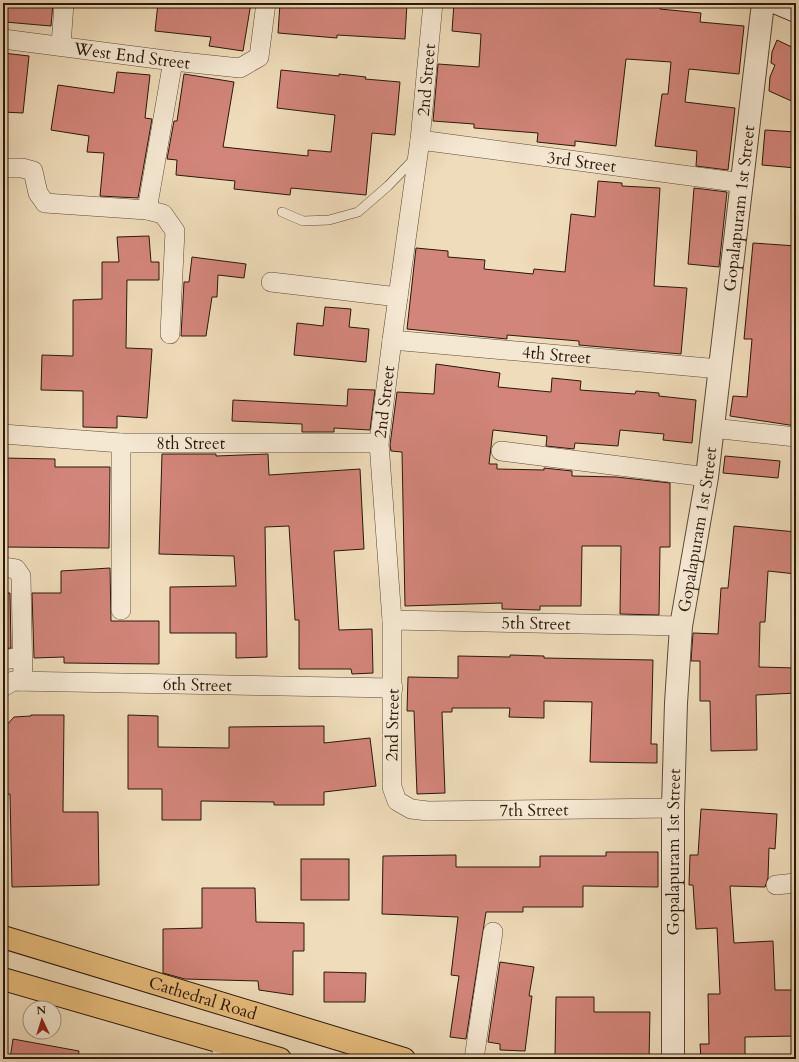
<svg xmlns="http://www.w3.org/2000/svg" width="799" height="1062" viewBox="0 0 799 1062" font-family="Cardo,serif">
	<rect width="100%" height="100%" fill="#efdcba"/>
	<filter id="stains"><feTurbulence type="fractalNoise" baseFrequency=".005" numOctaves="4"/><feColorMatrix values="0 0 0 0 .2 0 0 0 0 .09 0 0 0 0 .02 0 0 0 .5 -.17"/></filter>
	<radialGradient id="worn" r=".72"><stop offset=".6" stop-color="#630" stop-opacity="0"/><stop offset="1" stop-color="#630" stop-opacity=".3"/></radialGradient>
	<g fill="#d2857a" stroke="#2a180b">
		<polygon points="6,3 53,3 51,26 5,22"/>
		<polygon points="158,3 251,3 243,51 209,46 211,37 155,31"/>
		<polygon points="280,3 407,3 405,39 337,35 337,38 278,33"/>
		<polygon points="454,3 661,3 660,9 701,13 700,22 744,26 739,74 689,69 685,102 735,108 728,170 696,166 697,151 655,146 662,94 668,94 671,62 626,59 616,146 575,141 575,146 537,142 538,133 474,128 474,124 433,121 438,64 479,67 481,34 452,31"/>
		<polygon points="777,40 796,49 796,103 769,91 770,77 775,65 771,63 772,52"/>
		<polygon points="3,53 29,56 23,113 3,112"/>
		<polygon points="281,70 339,76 339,74 366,77 365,79 400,82 395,135 372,133 366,195 291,188 290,195 234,189 235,181 176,175 177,160 167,159 174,121 177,121 184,74 234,82 223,147 308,156 308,150 331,152 335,115 277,108"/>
		<polygon points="117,72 150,75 145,118 152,119 138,198 100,196 104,153 87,152 89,136 51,130 58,85 114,93"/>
		<polygon points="765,130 796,132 796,168 762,165"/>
		<polygon points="598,181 622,183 622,186 660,188 654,286 687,288 681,354 579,345 579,341 507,335 507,339 407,329 416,248 448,251 448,257 485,260 484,269 533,274 534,269 565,272 571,214 595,217"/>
		<polygon points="694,188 727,192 719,267 688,264"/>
		<polygon points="149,236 151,262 159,262 159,280 127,280 126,348 152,349 147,418 117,416 117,428 83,427 83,391 41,390 42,355 73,356 73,300 102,299 102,262 119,262 117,237"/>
		<polygon points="753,243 796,246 796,426 730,416 733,396 747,397 752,339 744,339"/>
		<polygon points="192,257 246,264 244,278 218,275 217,297 212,297 206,336 181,336 184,282 189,282"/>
		<polygon points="325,307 351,309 349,327 369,329 366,362 294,355 297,323 323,326"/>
		<polygon points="436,364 500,373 498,387 551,392 552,378 581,381 580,390 635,394 636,391 659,393 659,396 696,400 692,443 663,440 664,434 620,430 618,446 575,443 574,449 546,446 547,436 493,430 489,464 497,464 497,469 544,470 544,468 572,471 572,476 616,477 670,483 670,547 660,547 659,615 620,614 621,546 582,546 581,606 540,606 540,610 502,609 502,603 405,606 402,452 391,451 390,445 397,392 434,394"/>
		<polygon points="348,389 375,390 370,430 334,428 334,432 302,432 302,424 232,421 233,400 347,406"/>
		<polygon points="162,454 216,454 216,456 268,454 269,475 360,469 364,549 334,551 339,630 372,629 373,673 352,674 351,669 299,669 299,620 295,620 289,526 265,527 267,657 236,658 236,633 170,633 170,587 236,586 234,556 159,554"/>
		<polygon points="725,456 780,461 778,478 723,473"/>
		<polygon points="3,458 55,459 55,467 110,467 109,548 3,547"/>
		<polygon points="734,526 796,532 796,574 768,571 765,622 760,622 759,667 796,668 796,693 756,695 757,750 711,751 710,701 700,701 700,661 691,661 693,633 718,634 721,588 728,588"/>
		<polygon points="110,568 111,621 159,621 159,664 64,663 64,657 34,658 32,593 61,593 61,571"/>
		<polygon points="3,593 10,593 11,648 3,649"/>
		<polygon points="510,655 544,656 544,658 653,660 651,744 657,744 657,763 590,762 592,702 544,701 544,718 509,717 510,708 452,708 452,712 442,712 445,793 417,794 414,711 407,711 408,677 458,678 458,656 510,657"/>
		<polygon points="31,715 64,715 63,812 98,812 99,885 12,887 10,794 3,794 3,729 14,717 31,716"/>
		<polygon points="128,715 158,716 158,747 229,748 229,727 324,726 324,743 370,738 376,786 324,792 324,805 274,805 274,802 201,801 201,820 162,820 162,789 128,789"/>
		<polygon points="701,809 777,814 775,849 769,848 768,878 765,887 730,886 734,943 773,941 775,990 796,990 796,1036 745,1037 745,1059 701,1059 700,1044 709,1044 708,994 720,994 717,928 696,929 693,885 689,885 690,855 698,855"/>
		<polygon points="606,852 658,852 658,887 583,886 583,907 523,907 523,912 486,912 466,1039 450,1037 459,976 451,975 458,917 382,914 383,856 456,855 456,867 540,867 540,856 606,856"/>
		<rect x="301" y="859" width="48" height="41"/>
		<polygon points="202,888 255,888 256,922 304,923 304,951 293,951 293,995 259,990 258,981 185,979 163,973 163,929 202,928"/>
		<polygon points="500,962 534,967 529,996 532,996 525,1051 500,1050 500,1044 488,1042"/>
		<polygon points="324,972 366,973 365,1002 324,1002"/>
		<polygon points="556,997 594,997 594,1012 650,1012 649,1059 555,1056"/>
		<polygon points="13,1039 79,1051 78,1059 10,1059"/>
	</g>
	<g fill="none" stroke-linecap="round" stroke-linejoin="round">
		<g stroke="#5b4937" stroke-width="10">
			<polyline id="service" points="282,212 303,221 329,220 358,212 388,186 415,158"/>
		</g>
		<g stroke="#5b4937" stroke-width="20">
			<g id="minor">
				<path id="s1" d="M 433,3 L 420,140 L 392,340 L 379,443 L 392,620 L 392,787 L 397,801 L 411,809 L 428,811 L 673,808"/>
				<path id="s2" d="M 3,39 L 173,61 L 240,68 L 259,57 L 266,3"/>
				<polyline points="61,46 64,3"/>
				<path id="s3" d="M 420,140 L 743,183"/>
				<polyline points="3,168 22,168 33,171 38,193 45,203 147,210 163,214 175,231 170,334"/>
				<polyline points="147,210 173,61"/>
				<polyline points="271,282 398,297"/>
				<path id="s4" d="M 392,340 L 720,369"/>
				<polyline points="712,428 796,437"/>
				<path id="s5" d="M 3,434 L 121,443 L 379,443"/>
				<polyline points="121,443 121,610"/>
				<polyline points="501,451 707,477"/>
				<polyline points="3,567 16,569 21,576 23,681"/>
				<path id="s6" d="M 392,620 L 681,626"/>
				<polyline points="3,660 22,657"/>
				<path id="s7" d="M 3,687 L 13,681 L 393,688"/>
				<polyline points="776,885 796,883"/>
				<polyline points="221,1059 224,1042"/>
				<polyline points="474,1059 493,932"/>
			</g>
		</g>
		<g stroke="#5b4937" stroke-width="24">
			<g id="tertiary">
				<path id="s8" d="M 673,1059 L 673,808 L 676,703 L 681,626 L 707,477 L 763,3"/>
			</g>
		</g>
		<g stroke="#2a180b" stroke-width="24">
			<polyline id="secondary" points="777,3 796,11"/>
		</g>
		<g stroke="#2a180b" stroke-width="24">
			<g id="primary">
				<path id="s9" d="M 3,937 L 404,1059"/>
				<polyline points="3,979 280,1059"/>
			</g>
		</g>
		<use href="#service" stroke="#f5e8d2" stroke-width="9"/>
		<use href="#minor" stroke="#f5e8d2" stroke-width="19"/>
		<use href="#tertiary" stroke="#f5e8d2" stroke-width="22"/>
		<use href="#secondary" stroke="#f5e8d2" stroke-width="22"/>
		<use href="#primary" stroke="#e8be7d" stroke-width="22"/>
	</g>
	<g text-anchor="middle" stroke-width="3.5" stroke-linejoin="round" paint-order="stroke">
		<g font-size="17" fill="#2a180b" stroke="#f5e8d2">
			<text dy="6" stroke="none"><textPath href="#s2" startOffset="130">West End Street</textPath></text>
			<text transform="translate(426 80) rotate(-85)" y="6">2nd Street</text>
			<text dy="6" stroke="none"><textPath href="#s3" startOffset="163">3rd Street</textPath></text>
			<text dy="6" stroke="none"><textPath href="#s8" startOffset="855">Gopalapuram 1st Street</textPath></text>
			<text dy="6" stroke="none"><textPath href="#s4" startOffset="165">4th Street</textPath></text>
			<text transform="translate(384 402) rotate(-83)" y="6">2nd Street</text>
			<text dy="6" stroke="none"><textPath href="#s5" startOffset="188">8th Street</textPath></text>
			<text dy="6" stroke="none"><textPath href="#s8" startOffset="531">Gopalapuram 1st Street</textPath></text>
			<text dy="6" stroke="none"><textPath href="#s6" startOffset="144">5th Street</textPath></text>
			<text dy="6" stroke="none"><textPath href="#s7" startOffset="196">6th Street</textPath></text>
			<text transform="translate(392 725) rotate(-89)" y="6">2nd Street</text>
			<text dy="6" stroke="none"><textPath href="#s1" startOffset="942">7th Street</textPath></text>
			<text dy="6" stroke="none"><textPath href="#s8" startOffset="207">Gopalapuram 1st Street</textPath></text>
			<text dy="6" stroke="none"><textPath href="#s9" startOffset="209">Cathedral Road</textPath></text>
		</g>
	</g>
	<rect width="799" height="1062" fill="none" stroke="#efdcba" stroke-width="16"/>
	<rect x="4" y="4" width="791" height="1054" fill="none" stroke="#2a180b" stroke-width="2"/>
	<rect x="8" y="8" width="783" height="1046" fill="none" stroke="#2a180b"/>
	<g transform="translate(42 1020) rotate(356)"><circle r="19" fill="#f5e8d2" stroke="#a49582"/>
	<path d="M0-3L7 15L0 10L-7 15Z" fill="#8f2418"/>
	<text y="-6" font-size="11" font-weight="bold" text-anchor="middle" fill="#2a180b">N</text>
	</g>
	<rect width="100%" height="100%" filter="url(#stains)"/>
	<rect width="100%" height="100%" fill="url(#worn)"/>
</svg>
